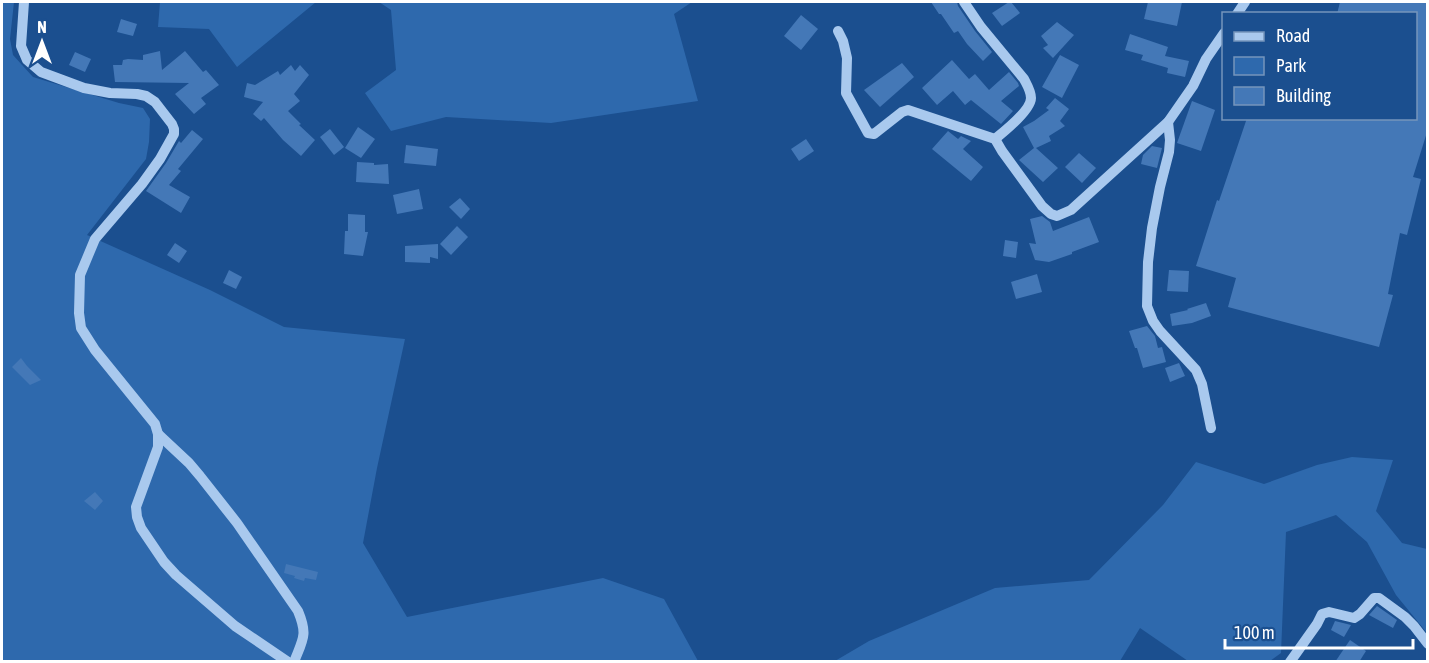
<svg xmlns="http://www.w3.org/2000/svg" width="1429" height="663" viewBox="0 0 1429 663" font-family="'Asap Condensed',sans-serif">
	<rect width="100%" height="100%" fill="#1b4f8f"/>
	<g fill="#2e69ad">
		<polygon points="2,2 14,2 10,39 13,55 33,77 119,103 143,108 150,119 149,142 146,159 87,235 210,290 284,327 405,339 377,468 363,543 407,617 603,578 664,599 698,661 2,661"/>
		<polygon points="160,2 316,2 237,67 209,29 158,27"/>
		<polygon points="379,2 692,2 674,14 698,101 551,123 446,117 391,131 365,93 396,70 391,10"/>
		<polygon points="1352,457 1393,460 1376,511 1402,543 1427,549 1427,633 1396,595 1367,542 1336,515 1286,532 1281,653 1270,661 1188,661 1140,628 1120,661 835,661 869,641 995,588 1089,580 1163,505 1196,462 1264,484 1317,465"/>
	</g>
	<g fill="#4478b7">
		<polygon points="931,2 957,2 958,6 975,31 992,52 983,61 967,44 958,31 954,33 941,14 939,14"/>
		<polygon points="1009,2 1011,2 1020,13 1002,26 992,13"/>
		<polygon points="1148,2 1182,2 1177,26 1144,19"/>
		<polygon points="1340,2 1428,2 1428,129 1413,177 1421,179 1407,235 1400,233 1388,294 1393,295 1379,347 1228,307 1236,278 1196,266 1217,200 1219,201 1247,118 1416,118 1416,14 1337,14"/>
		<polygon points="801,15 818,29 801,50 784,36"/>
		<polygon points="121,19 137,24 133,36 117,32"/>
		<polygon points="1057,22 1074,35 1053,58 1043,48 1048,45 1041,36"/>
		<polygon points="1130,34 1168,47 1165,56 1189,61 1185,77 1167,73 1168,68 1141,60 1143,55 1125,50"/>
		<polygon points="160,51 162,70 185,51 203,72 206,70 219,85 201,98 206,104 194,114 175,94 189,83 115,82 113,65 122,65 123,60 128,59 143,60 143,55"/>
		<polygon points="75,52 91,59 85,72 69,65"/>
		<polygon points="1060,55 1079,65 1062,98 1042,87"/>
		<polygon points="952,60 969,79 975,74 989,90 1009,72 1018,83 1019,86 1001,101 1013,111 1001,124 971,100 965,105 953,91 937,105 922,88"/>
		<polygon points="902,63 914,77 880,107 864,90"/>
		<polygon points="291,65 295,71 300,65 309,75 294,94 300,101 288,111 301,124 299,125 315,140 301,156 283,140 264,118 261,121 253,114 263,102 244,97 247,83 255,85 278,71 280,75"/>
		<polygon points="1055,98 1069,109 1060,121 1065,126 1049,136 1051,141 1036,148 1058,168 1043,182 1019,160 1034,148 1023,127 1034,121 1049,110 1046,108"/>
		<polygon points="1192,101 1215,110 1201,151 1177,143"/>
		<polygon points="358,127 375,139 361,158 345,148"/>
		<polygon points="330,129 344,147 334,155 320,137"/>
		<polygon points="192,130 203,139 178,169 181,171 169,185 190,197 181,213 146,191 166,163 179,141 181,143"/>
		<polygon points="948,131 958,139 961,136 971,141 963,149 983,167 971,181 932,149"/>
		<polygon points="806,139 814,151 799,161 791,149"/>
		<polygon points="406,145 438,149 436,166 404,163"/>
		<polygon points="1152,146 1162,148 1157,168 1141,164 1143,155"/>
		<polygon points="1079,153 1096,168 1082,183 1065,167"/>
		<polygon points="357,162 374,163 374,165 388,164 389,184 356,182"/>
		<polygon points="419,189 423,209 397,214 393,195"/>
		<polygon points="460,198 470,209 461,219 449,207"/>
		<polygon points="348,214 365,215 365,232 368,232 363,256 344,254 345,231 348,231"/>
		<polygon points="1042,216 1050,222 1053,231 1089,217 1099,242 1072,252 1072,254 1049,262 1035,260 1029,243 1036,244 1030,219"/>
		<polygon points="457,226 468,237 451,255 440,244"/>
		<polygon points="1005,240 1018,242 1016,258 1003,256"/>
		<polygon points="175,243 187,251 179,263 167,255"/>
		<polygon points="438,244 438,259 430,257 430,263 405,262 405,246"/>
		<polygon points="229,270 242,277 236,289 223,283"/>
		<polygon points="1169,270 1189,271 1188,292 1167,291"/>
		<polygon points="1037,274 1042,292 1016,299 1011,282"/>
		<polygon points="1206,303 1211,316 1192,323 1172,326 1170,314 1188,310 1187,309"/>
		<polygon points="1147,326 1155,336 1158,348 1162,347 1166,362 1143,368 1137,348 1135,348 1129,331"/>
		<polygon points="21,358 27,366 41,380 30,385 12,367"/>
		<polygon points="1179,363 1185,376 1170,382 1165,368"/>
		<polygon points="95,492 103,501 95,510 84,501"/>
		<polygon points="286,564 318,572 316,580 305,578 304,581 294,578 295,576 284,573"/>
		<polygon points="1377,606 1397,620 1393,628 1369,615"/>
		<polygon points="1335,621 1351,625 1344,637 1331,630"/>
		<polygon points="1350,640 1366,651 1359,662 1335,662"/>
	</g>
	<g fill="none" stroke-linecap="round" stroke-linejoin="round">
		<g stroke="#a9c9ee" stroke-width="10">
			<polyline points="24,2 21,46 27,60 41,72 84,88 110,93 137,94 146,96 155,102 172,124 174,129 174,134 160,159 142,184 95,239 80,275 79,313 81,328 95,350 155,424 158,434 158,447 136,507 137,517 141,528 164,562 176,575 235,626 288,662"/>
			<path d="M 964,2 L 981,27 L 1024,79 C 1027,85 1031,91 1031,98 C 1031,110 1005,131 995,139"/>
			<polyline points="1237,14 1245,2"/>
			<polyline points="838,31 843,41 847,58 846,93 868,133 874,134 902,112 908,110 995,139 1002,151 1042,206 1051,214 1057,216 1071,210 1168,122 1193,86 1206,59 1224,33"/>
			<polyline points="1168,122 1170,140 1169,152 1160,187 1152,228 1148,262 1147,306 1153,321 1160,331 1196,370 1202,384 1211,428"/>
			<path d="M 158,434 L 189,463 L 200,476 L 237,523 L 298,611 C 308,635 303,639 294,662"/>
			<polyline points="1290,662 1317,624 1322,614 1329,612 1354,618 1360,614 1374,598 1379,598 1405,617 1414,626 1428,644"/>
		</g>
	</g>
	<rect width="1429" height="663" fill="none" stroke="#ffffff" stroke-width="6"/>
	<rect x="1222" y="12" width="195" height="108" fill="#1b4f8f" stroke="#7695bc" stroke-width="1.5"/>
	<rect x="1234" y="32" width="30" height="9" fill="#a9c9ee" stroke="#7695bc" stroke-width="1.5"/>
	<text x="1276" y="42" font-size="18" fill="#ffffff">Road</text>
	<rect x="1234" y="57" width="30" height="18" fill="#2e69ad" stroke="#7695bc" stroke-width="1.5"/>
	<text x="1276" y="72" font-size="18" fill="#ffffff">Park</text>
	<rect x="1234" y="87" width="30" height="18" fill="#4478b7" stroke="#7695bc" stroke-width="1.5"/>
	<text x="1276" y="102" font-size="18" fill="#ffffff">Building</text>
	<g transform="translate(42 42)" stroke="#1b4f8f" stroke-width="4.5" paint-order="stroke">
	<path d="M0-4.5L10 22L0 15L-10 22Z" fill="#ffffff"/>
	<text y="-9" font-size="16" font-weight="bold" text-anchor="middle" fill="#ffffff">N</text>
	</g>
	<path d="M1225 639v9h188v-9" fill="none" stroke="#ffffff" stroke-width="3"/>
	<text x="1234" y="639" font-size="18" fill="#ffffff" stroke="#1b4f8f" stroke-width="4.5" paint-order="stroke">100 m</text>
</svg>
